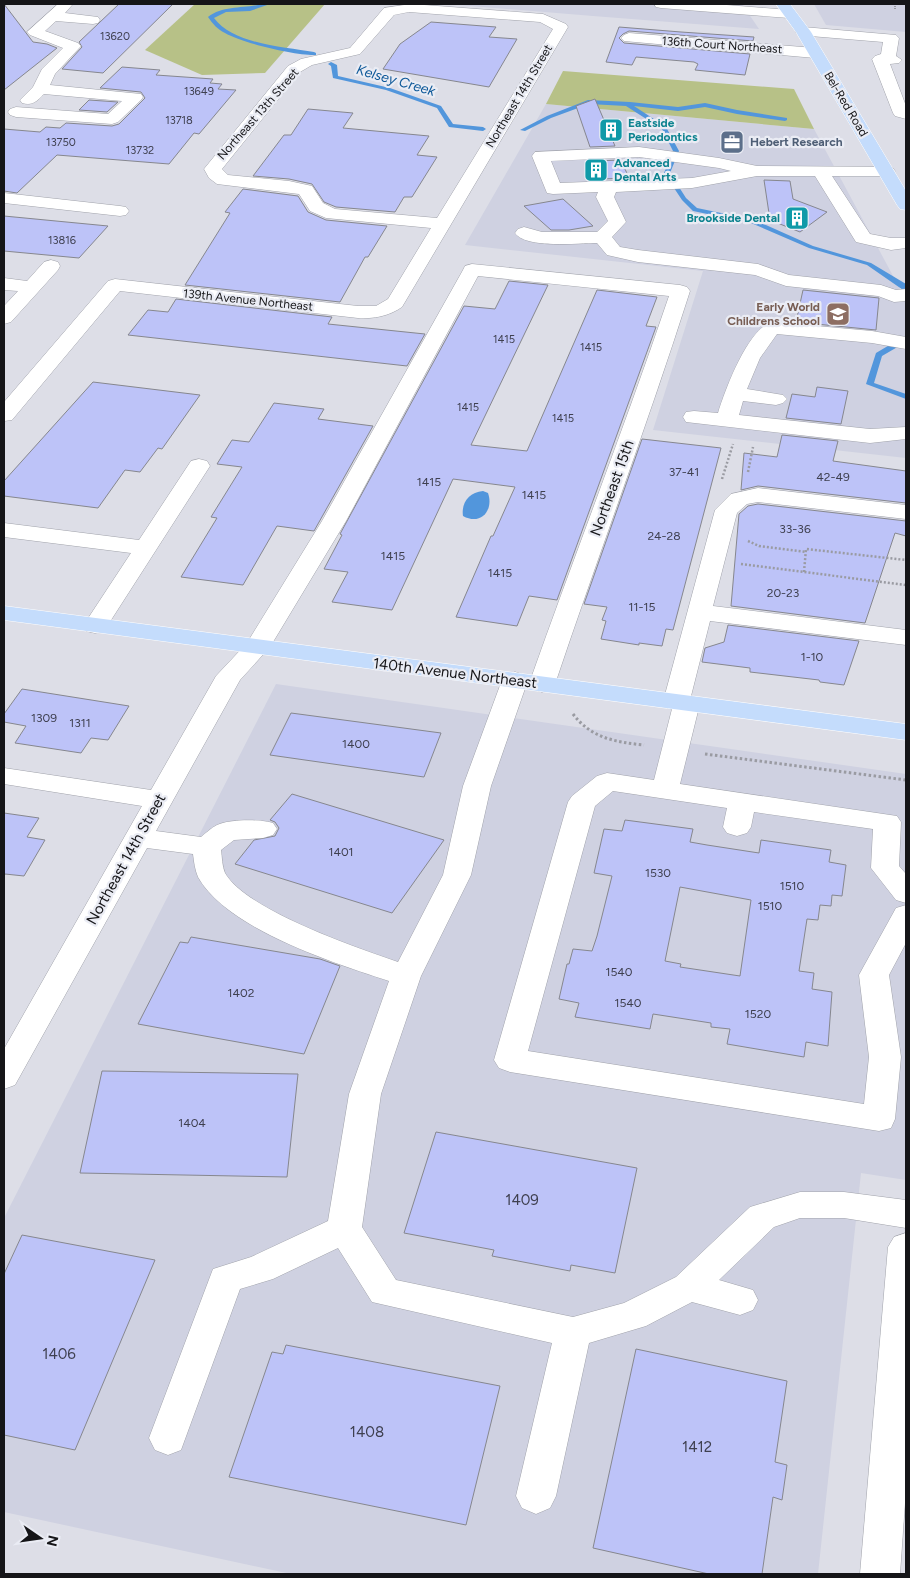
<svg xmlns="http://www.w3.org/2000/svg" width="910" height="1578" viewBox="0 0 910 1578" font-family="Figtree,sans-serif">
	<rect width="100%" height="100%" fill="#dddee7"/>
	<g fill="#cfd1e1">
		<polygon points="447,4 742,4 759,29 593,16"/>
		<polygon points="814,4 906,4 906,32 826,25"/>
		<polygon points="546,104 814,129 906,300 906,458 653,430 703,271 465,245"/>
		<polygon points="276,684 906,774 906,1180 861,1173 818,1574 291,1574 4,1512 4,1218"/>
	</g>
	<g fill="#b7c187">
		<polygon points="195,4 325,4 265,73 202,75 145,50"/>
		<polygon points="563,71 794,89 814,129 546,104"/>
	</g>
	<path fill="#5296dc" d="M 483,491 L 488,493 C 494,510 481,526 463,516 C 461,503 469,492 483,491 Z"/>
	<g fill="none" stroke-linecap="round" stroke-linejoin="round">
		<g fill="#5296dc" fill-rule="evenodd">
			<path d="M 262,4 L 270,4 L 250,11 L 226,12 L 214,18 C 233,44 284,47 314,52 L 316,53 L 316,55 C 297,56 242,43 225,33 C 217,29 213,24 208,17 C 224,5 244,9 262,4 Z"/>
			<polygon points="331,62 337,65 338,76 390,88 441,106 453,124 483,127 486,129 483,131 449,127 437,108 386,90 333,78 331,66 328,64"/>
			<polygon points="588,100 630,102 678,107 705,103 737,110 787,118 787,120 785,121 737,114 705,107 678,111 634,106 666,127 679,151 670,173 686,198 697,208 755,220 813,246 871,263 906,284 906,292 867,265 809,248 751,223 693,211 682,200 664,173 673,151 662,129 626,106 589,104 551,118 525,131 520,130 547,116"/>
			<polygon points="903,337 906,337 906,342 882,356 874,383 906,394 906,399 866,384 876,353"/>
		</g>
	</g>
	<g fill="#bdc3f8" stroke="#86878e" fill-rule="evenodd">
		<polygon points="4,4 33,42 47,44 57,48 4,90"/>
		<polygon points="119,4 173,4 103,73 62,69 82,47 79,42"/>
		<polygon points="431,22 496,27 489,37 517,39 489,87 383,69 400,44"/>
		<polygon points="619,27 681,32 754,37 753,41 629,31 623,34 619,38 624,43 750,54 745,75 695,70 698,64 694,62 636,57 632,65 606,62"/>
		<polygon points="122,67 160,70 156,75 213,79 210,83 222,84 218,89 236,90 199,134 194,133 169,164 57,155 17,193 4,191 4,129 40,132 46,127 60,128 66,123 112,126 119,124 145,98 141,92 100,88"/>
		<polygon points="595,99 615,146 590,147 576,106"/>
		<polygon points="89,100 118,102 107,112 79,110"/>
		<polygon points="308,109 353,113 343,128 429,136 417,155 437,157 412,197 404,197 395,212 336,207 324,202 312,184 289,179 253,176 284,135 291,135"/>
		<polygon points="621,160 629,178 601,179 594,161"/>
		<polygon points="764,180 790,181 793,199 827,212 800,232 770,220"/>
		<polygon points="243,189 298,196 308,212 326,220 387,226 368,257 365,257 340,302 185,285 230,213 225,212"/>
		<polygon points="563,199 593,226 569,230 551,230 524,206"/>
		<polygon points="4,216 108,226 79,258 4,251"/>
		<polygon points="509,281 548,285 471,445 527,451 597,290 657,297 646,326 656,327 557,600 529,596 517,626 456,617 491,536 493,536 515,487 453,479 392,610 332,602 348,572 324,569 342,535 340,534 464,306 495,309"/>
		<polygon points="803,290 879,298 876,330 796,322"/>
		<polygon points="176,299 332,317 328,324 425,334 407,366 128,335 148,310 168,312"/>
		<polygon points="93,382 200,395 162,449 158,448 140,472 125,470 98,508 4,496 4,481"/>
		<polygon points="817,387 848,391 841,424 786,418 792,394 815,397"/>
		<polygon points="274,403 324,409 318,419 373,426 314,531 277,526 243,585 181,577 217,518 211,517 242,467 217,464 232,440 249,442"/>
		<polygon points="782,435 838,441 833,461 906,471 906,503 758,486 741,490 744,453 777,457"/>
		<polygon points="642,439 721,448 673,630 666,629 662,646 639,643 639,645 601,639 606,621 602,620 607,607 584,604"/>
		<polygon points="758,504 906,521 906,536 895,533 865,623 731,606 739,514 748,506"/>
		<polygon points="728,625 859,641 844,685 820,682 819,680 750,672 750,668 702,662 705,648 724,642"/>
		<polygon points="22,689 129,706 108,740 91,738 81,753 15,743 26,726 4,722 4,714"/>
		<polygon points="291,713 441,733 424,777 270,755"/>
		<polygon points="292,794 444,840 392,913 235,864 254,840 275,836 279,828 275,822 270,820"/>
		<polygon points="4,813 39,818 27,837 45,840 24,876 5,874 4,876"/>
		<path d="M 625,820 L 693,829 L 690,842 L 707,845 L 759,853 L 761,840 L 831,850 L 829,862 L 846,865 L 842,896 L 832,895 L 831,906 L 820,905 L 818,920 L 807,919 L 799,971 L 814,973 L 812,989 L 832,992 L 828,1046 L 806,1042 L 804,1057 L 727,1044 L 730,1029 L 711,1027 L 711,1023 L 653,1014 L 650,1029 L 575,1017 L 579,1003 L 559,999 L 567,964 L 569,964 L 573,949 L 592,951 L 597,936 L 612,876 L 594,873 L 604,829 L 622,831 ZM 680,887 L 751,900 L 740,976 L 680,967 L 681,964 L 665,961 Z"/>
		<polygon points="191,937 320,959 340,966 304,1054 138,1024 180,942 188,943"/>
		<polygon points="102,1071 298,1074 287,1177 80,1173"/>
		<polygon points="436,1132 637,1168 615,1273 571,1265 570,1271 492,1256 494,1250 404,1233"/>
		<polygon points="22,1235 155,1260 75,1450 4,1435 4,1274"/>
		<polygon points="286,1345 500,1386 466,1525 229,1477 272,1352 283,1354"/>
		<polygon points="636,1349 787,1381 775,1462 787,1465 782,1500 773,1497 762,1574 709,1574 593,1548"/>
	</g>
	<g fill="none" stroke-linecap="round" stroke-linejoin="round">
		<g stroke="#a1a3ab" stroke-width="1">
			<g id="minor">
				<path d="M 58,4 L 73,4 L 65,13 L 98,17 L 100,20 L 98,23 L 93,24 L 56,21 L 45,31 L 78,43 L 81,46 L 55,74 L 50,85 L 141,94 L 143,97 L 141,100 L 118,122 L 112,124 L 16,117 L 10,115 L 8,112 L 10,109 L 16,107 L 108,114 L 122,101 L 44,94 C 37,101 33,106 22,103 L 20,100 L 33,87 L 42,69 L 63,48 L 30,35 L 27,32 Z"/>
				<path d="M 411,4 L 543,14 L 566,24 L 568,27 L 402,307 C 389,316 374,319 358,318 L 120,291 L 12,420 L 4,421 L 4,402 L 108,281 L 115,279 L 358,306 L 376,306 L 388,299 L 431,228 L 326,218 L 310,211 L 299,194 L 217,184 L 209,178 L 204,169 L 288,66 L 301,59 L 350,48 L 384,8 ZM 409,12 L 540,22 L 553,29 L 437,218 L 335,209 L 323,203 L 312,186 L 289,181 L 228,175 L 222,169 L 300,72 L 312,65 L 360,54 L 394,15 Z"/>
				<polygon points="654,4 714,4 789,10 794,11 796,14 794,17 789,18 661,8 656,7"/>
				<polygon points="803,27 896,35 899,38 896,56 902,60 899,63 890,64 906,106 906,119 895,116 893,113 872,59 875,56 881,54 883,42 798,35 795,32 798,29"/>
				<polygon points="629,33 815,48 820,50 823,53 820,56 815,58 624,41 621,38 624,35"/>
				<path d="M 639,147 L 719,158 L 757,166 L 892,167 L 895,171 L 892,175 L 886,176 L 832,176 L 870,234 L 891,238 L 906,238 L 906,248 L 891,250 L 856,242 L 815,176 L 757,176 L 692,188 L 616,192 L 614,197 L 626,222 L 612,237 L 620,247 L 638,250 L 758,264 L 789,275 L 881,285 L 896,290 L 906,289 L 906,301 L 894,302 L 878,296 L 786,286 L 755,275 L 638,262 L 607,255 L 597,243 C 579,243 526,249 515,233 L 518,229 L 524,227 L 542,232 L 597,232 L 608,221 L 596,197 L 598,192 L 553,194 L 547,193 L 532,156 L 535,152 ZM 639,157 L 719,168 L 731,171 L 692,178 L 560,183 L 551,161 Z"/>
				<polygon points="4,193 120,206 126,207 129,211 126,215 120,216 4,203"/>
				<polygon points="51,260 58,262 60,266 58,270 11,322 4,324 4,306 18,291 4,290 4,278 27,281 44,262"/>
				<path d="M 472,264 L 680,285 L 687,287 L 690,291 C 648,423 599,553 555,684 L 551,689 L 542,692 L 533,689 L 529,684 C 575,554 625,426 669,296 L 478,276 L 346,521 L 270,647 L 240,680 L 156,831 L 201,837 C 206,833 211,828 217,825 C 229,819 260,819 273,823 L 277,829 L 273,835 L 263,838 L 234,840 L 221,850 C 222,857 222,866 225,873 C 246,910 357,948 398,962 L 443,875 L 463,786 L 502,680 L 506,675 L 515,672 L 524,675 L 528,680 L 491,786 L 471,875 L 421,976 L 381,1094 L 362,1227 L 396,1280 L 573,1317 L 624,1303 L 676,1277 L 750,1207 L 800,1192 L 844,1192 L 906,1200 L 906,1228 L 844,1218 L 800,1218 L 774,1227 L 719,1280 L 753,1290 L 758,1300 L 753,1310 L 740,1315 L 692,1302 L 646,1326 L 589,1343 L 556,1496 L 550,1508 L 536,1514 L 522,1508 L 516,1496 L 552,1343 L 372,1302 L 338,1248 L 273,1279 L 240,1289 L 181,1450 L 168,1455 L 155,1450 L 149,1438 L 213,1269 L 251,1257 L 328,1221 L 349,1094 L 389,981 C 334,963 227,929 198,877 C 195,870 194,862 193,854 L 147,848 L 15,1085 L 4,1089 L 4,1049 L 142,806 L 4,784 L 4,768 L 151,790 L 216,676 L 247,643 L 322,521 L 463,270 L 465,266 Z"/>
				<path d="M 772,322 L 872,331 L 906,337 L 906,349 L 872,343 L 777,334 L 760,358 L 747,389 L 783,395 L 787,399 L 783,403 L 776,405 L 743,401 L 739,415 L 870,429 L 906,427 L 906,439 L 870,443 L 686,422 L 683,417 L 686,412 L 694,411 L 718,413 C 725,390 748,328 772,322 Z"/>
				<polygon points="199,459 207,461 210,466 104,631 95,633 86,631 83,626 131,553 4,537 4,523 139,540 191,461"/>
				<polygon points="758,488 906,505 906,519 758,502 747,504 737,513 713,606 906,630 906,645 710,621 691,696 696,697 700,703 680,784 897,816 901,822 899,866 906,874 906,903 896,900 871,868 873,829 754,812 751,827 747,833 737,836 727,833 723,827 727,808 613,791 595,806 528,1051 864,1104 869,1057 859,975 896,908 906,905 906,943 889,975 901,1057 895,1119 891,1128 879,1131 510,1072 499,1068 494,1060 568,802 572,796 597,776 607,773 654,780 672,709 667,708 663,702 715,510 731,494"/>
				<polygon points="906,1233 906,1489 900,1574 860,1574 888,1247 894,1237"/>
			</g>
		</g>
		<g stroke="#fff" stroke-width="1">
			<g id="major">
				<polygon points="776,4 790,4 811,32 906,191 906,210 900,209 897,205 796,32"/>
				<polygon points="4,606 906,724 906,740 4,620"/>
			</g>
		</g>
		<polyline stroke="#9a9ba2" stroke-width="2" stroke-dasharray="1 1" stroke-linecap="butt" points="895,6 895,9"/>
		<g stroke="#9a9ba2" stroke-width="2.5" stroke-dasharray="2 2" stroke-linecap="butt">
			<polyline points="748,472 753,447"/>
			<polyline points="722,479 733,444"/>
			<polyline points="748,541 759,546 806,552"/>
			<polyline points="741,564 906,585"/>
			<polyline points="804,572 806,549 906,560"/>
		</g>
		<g stroke="#9a9ba2" stroke-width="3" stroke-dasharray="2.5 2.5" stroke-linecap="butt">
			<path d="M 573,714 C 591,738 615,742 644,745"/>
			<polyline points="705,754 906,780"/>
		</g>
		<use href="#minor" fill="#fff" fill-rule="evenodd"/>
		<use href="#major" fill="#c4dcfc" fill-rule="evenodd"/>
	</g>
	<defs>
		<g id="building-square" transform="scale(1.25)"><rect x="-9" y="-9" width="18" height="18" rx="4" fill="#0f9aa8" stroke="#eaecf4"/><path d="M-4-6H4V6H1V3H-1V6H-4ZM-2.5-4.3h1.7v1.8h-1.7ZM.8-4.3h1.7v1.8H.8ZM-2.5-1h1.7V.8h-1.7ZM.8-1h1.7V.8H.8Z" fill="#fff"/></g>
		<g id="office-square" transform="scale(1.25)"><rect x="-9" y="-9" width="18" height="18" rx="4" fill="#5c6f8a" stroke="#eaecf4"/><path d="M-6-3h4V-5.5h4V-3h4V5H-6ZM-1-4.5V-3h2v-1.5ZM-6 0V1H6V0Z" fill="#fff"/></g>
		<g id="school-square" transform="scale(1.25)"><rect x="-9" y="-9" width="18" height="18" rx="4" fill="#8d6e63" stroke="#eaecf4"/><path d="M0-5L7-2L0 1L-7-2ZM-4 1L0 2.5L4 1V4Q0 6-4 4Z" fill="#fff"/></g>
	</defs>
	<g fill-rule="evenodd">
		<use href="#building-square" x="611" y="130"/>
		<use href="#office-square" x="732" y="142"/>
		<use href="#building-square" x="596" y="170"/>
		<use href="#building-square" x="797" y="218"/>
		<use href="#school-square" x="838" y="314"/>
	</g>
	<g text-anchor="middle" stroke-width="4.5" stroke-linejoin="round" paint-order="stroke">
		<g font-size="11" fill="#3f4050">
			<text x="115" y="40">13620</text>
			<text x="199" y="95">13649</text>
			<text x="179" y="124">13718</text>
			<text x="61" y="146">13750</text>
			<text x="140" y="154">13732</text>
			<text x="62" y="244">13816</text>
			<text x="504" y="343">1415</text>
			<text x="591" y="351">1415</text>
			<text x="468" y="411">1415</text>
			<text x="563" y="422">1415</text>
		</g>
		<g font-size="12" fill="#151518" stroke="#eaecf4">
			<text transform="translate(722 45) rotate(4)" y="4">136th Court Northeast</text>
			<text transform="translate(519 96) rotate(-59)" y="4">Northeast 14th Street</text>
			<text transform="translate(846 104) rotate(59)" y="4">Bel-Red Road</text>
			<text transform="translate(258 114) rotate(-49)" y="4">Northeast 13th Street</text>
			<text transform="translate(248 300) rotate(6)" y="4">139th Avenue Northeast</text>
		</g>
		<g font-size="12" font-weight="bold" fill="#0d838f" stroke="#eaecf4" text-anchor="start">
			<text x="628" y="127">Eastside<tspan x="628" dy="14">Periodontics</tspan></text>
			<text x="614" y="167">Advanced<tspan x="614" dy="14">Dental Arts</tspan></text>
			<text x="780" y="222" text-anchor="end">Brookside Dental</text>
		</g>
		<g font-size="12" font-weight="bold" fill="#4e5e75" stroke="#eaecf4" text-anchor="start">
			<text x="750" y="146">Hebert Research</text>
		</g>
		<g font-size="12" font-weight="bold" fill="#785e54" stroke="#eaecf4" text-anchor="end">
			<text x="820" y="311">Early World<tspan x="820" dy="14">Childrens School</tspan></text>
		</g>
		<g font-size="12" fill="#3f4050">
			<text x="684" y="476">37-41</text>
			<text x="833" y="481">42-49</text>
			<text x="429" y="486">1415</text>
			<text x="534" y="499">1415</text>
			<text x="795" y="533">33-36</text>
			<text x="664" y="540">24-28</text>
			<text x="393" y="560">1415</text>
			<text x="500" y="577">1415</text>
			<text x="783" y="597">20-23</text>
			<text x="642" y="611">11-15</text>
			<text x="812" y="661">1-10</text>
			<text x="44" y="722">1309</text>
			<text x="80" y="727">1311</text>
			<text x="356" y="748">1400</text>
			<text x="341" y="856">1401</text>
			<text x="658" y="877">1530</text>
			<text x="792" y="890">1510</text>
			<text x="770" y="910">1510</text>
			<text x="619" y="976">1540</text>
			<text x="241" y="997">1402</text>
			<text x="628" y="1007">1540</text>
			<text x="758" y="1018">1520</text>
			<text x="192" y="1127">1404</text>
		</g>
		<g font-size="14" font-style="italic" fill="#0d5898" stroke="#eaecf4">
			<text transform="translate(396 80) rotate(16)" y="5">Kelsey Creek</text>
		</g>
		<g font-size="15" fill="#151518" stroke="#eaecf4">
			<text transform="translate(612 488) rotate(-70)" y="5">Northeast 15th</text>
			<text transform="translate(455 673) rotate(7)" y="5">140th Avenue Northeast</text>
			<text transform="translate(126 859) rotate(-61)" y="5">Northeast 14th Street</text>
		</g>
		<g font-size="15" fill="#3f4050">
			<text x="522" y="1205">1409</text>
			<text x="59" y="1359">1406</text>
			<text x="367" y="1437">1408</text>
			<text x="697" y="1452">1412</text>
		</g>
	</g>
	<rect width="910" height="1578" fill="none" stroke="#151518" stroke-width="10"/>
	<g transform="translate(40 1538) rotate(103)" stroke="#eaecf4" stroke-width="4" paint-order="stroke">
	<path d="M0-4L9 19L0 12L-9 19Z" fill="#151518"/>
	<text y="-8" font-size="14" font-weight="bold" text-anchor="middle" fill="#151518">N</text>
	</g>
</svg>
